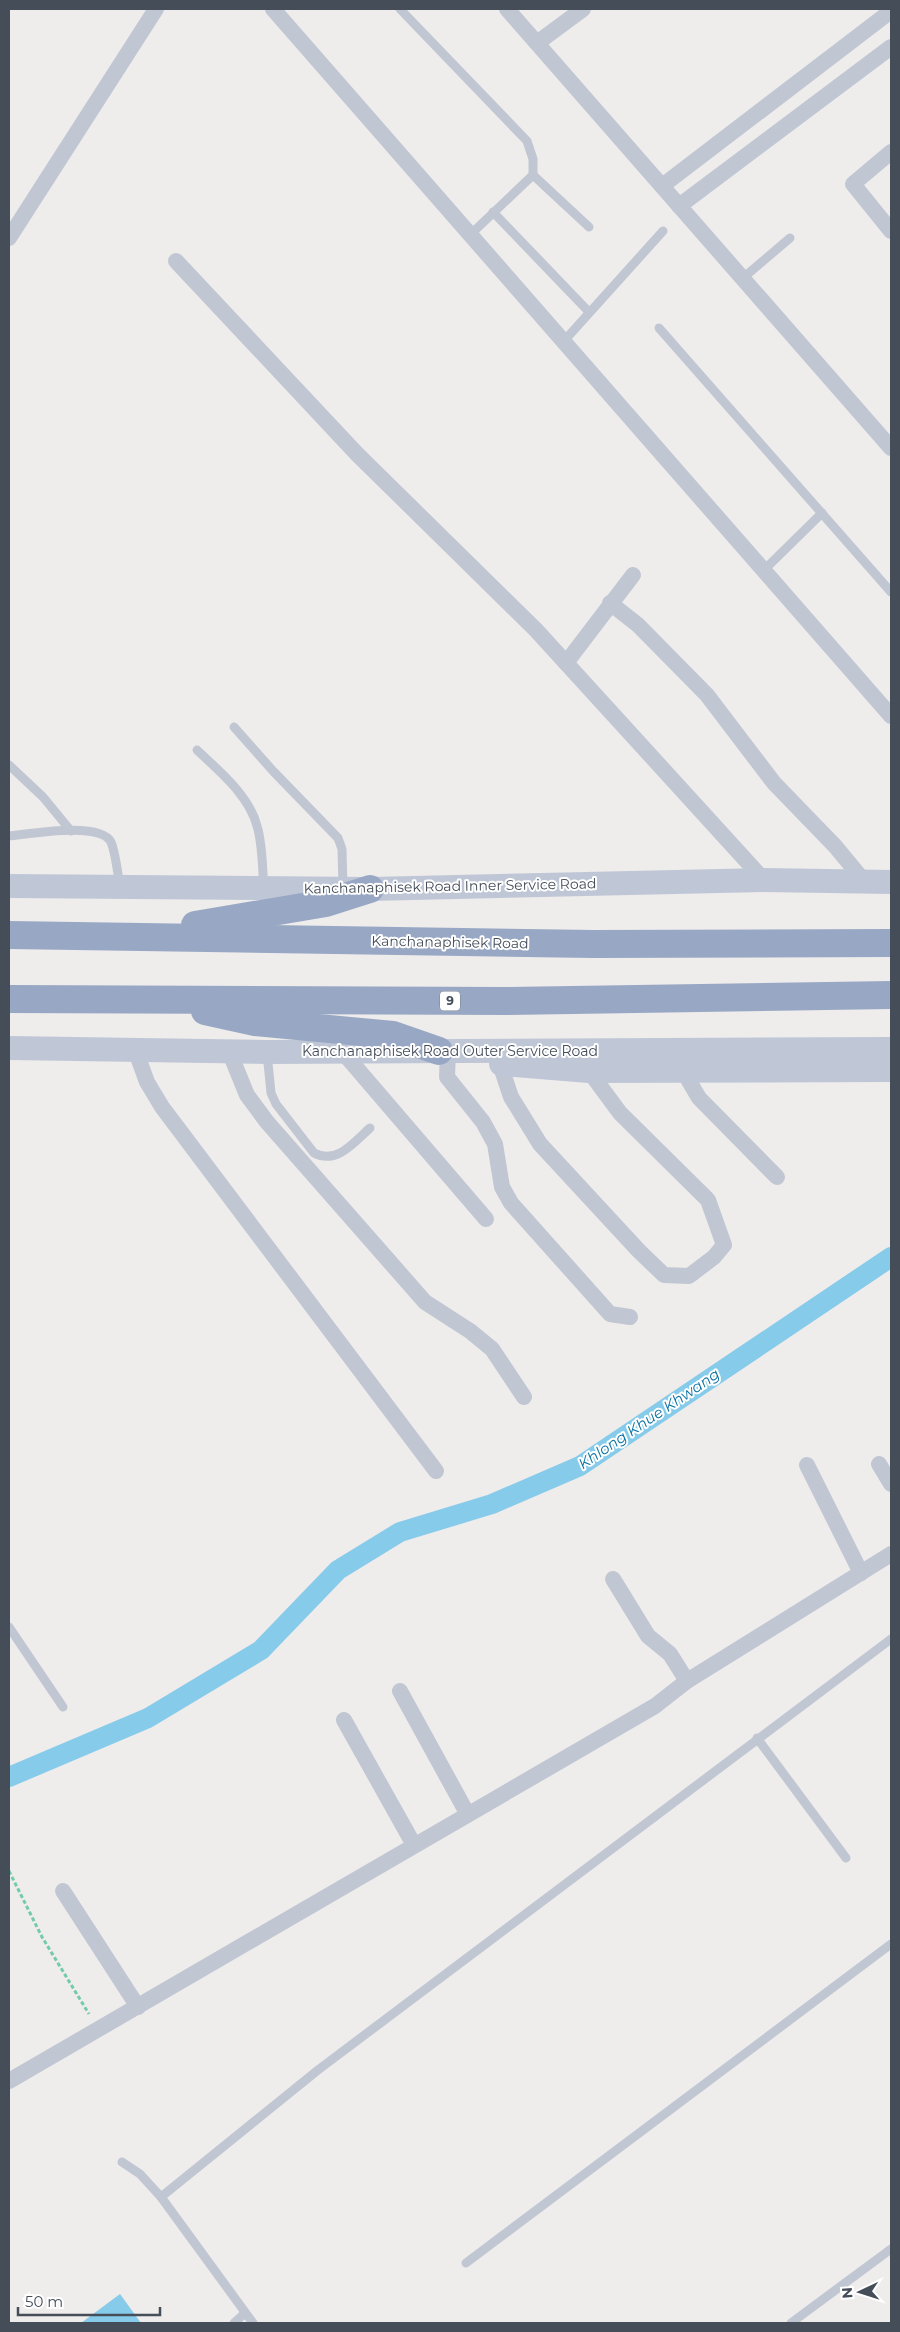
<svg xmlns="http://www.w3.org/2000/svg" width="900" height="2332" viewBox="0 0 900 2332" font-family="Montserrat,sans-serif">
	<rect width="100%" height="100%" fill="#efecec"/>
	<polygon fill="#87cbea" points="120,2294 141,2323 81,2323"/>
	<g fill="none" stroke-linecap="round" stroke-linejoin="round">
		<polyline stroke="#87cbea" stroke-width="20" points="9,1777 148,1718 261,1650 338,1570 400,1532 492,1504 580,1466 891,1257"/>
		<polyline stroke="#72cba9" stroke-width="3" stroke-dasharray="4 2.5" stroke-linecap="butt" points="9,1871 42,1937 89,2014"/>
		<g stroke="#c0c7d2" stroke-width="9">
			<polyline points="400,9 527,141 533,159 533,175 471,234"/>
			<polyline points="533,175 589,227"/>
			<polyline points="493,212 589,312"/>
			<polyline points="743,278 790,238"/>
			<polyline points="659,328 891,592"/>
			<polyline points="564,341 663,231"/>
			<polyline points="764,570 822,513"/>
			<polyline points="234,727 273,771 338,838 342,849 343,888"/>
			<path d="M 197,750 C 219,771 249,795 257,826 C 263,845 262,868 264,888"/>
			<polyline points="9,765 43,797 71,831"/>
			<path d="M 9,836 C 30,834 100,821 111,842 C 116,854 117,872 120,885"/>
			<path d="M 267,1053 L 271,1093 L 276,1104 L 314,1153 C 337,1165 354,1142 370,1128"/>
			<polyline points="9,1627 63,1707"/>
			<polyline points="757,1738 846,1858"/>
			<polyline points="122,2162 140,2174 161,2197"/>
			<polyline points="466,2263 891,1944"/>
			<polyline points="234,2323 245,2313"/>
			<polyline points="253,2323 161,2197 318,2070 891,1639"/>
			<polyline points="791,2323 891,2249"/>
		</g>
		<g stroke="#c0c7d2" stroke-width="16">
			<polyline points="273,9 891,716"/>
			<polyline points="507,9 891,448"/>
			<polyline points="537,43 583,9"/>
			<polyline points="891,152 853,184 891,231"/>
			<polyline points="662,186 891,11"/>
			<polyline points="679,206 891,47"/>
			<polyline points="9,238 156,9"/>
			<polyline points="176,261 357,454 536,630 764,880"/>
			<polyline points="610,603 638,625 707,695 774,783 835,846 859,875"/>
			<polyline points="566,663 633,575"/>
			<polyline points="135,1049 147,1082 162,1107 436,1471"/>
			<polyline points="341,1050 486,1219"/>
			<polyline points="229,1051 247,1095 267,1122 425,1302 470,1331 492,1349 524,1397"/>
			<polyline points="448,1052 447,1077 483,1122 495,1144 502,1187 511,1203 610,1314 630,1317"/>
			<polyline points="500,1064 511,1097 540,1144 639,1251 664,1275 689,1276 714,1257 724,1245 708,1200 620,1113 589,1071"/>
			<polyline points="682,1069 699,1098 777,1177"/>
			<polyline points="879,1464 891,1484"/>
			<polyline points="807,1465 861,1573"/>
			<polyline points="613,1579 648,1636 670,1654 687,1681"/>
			<polyline points="400,1691 467,1813"/>
			<polyline points="344,1720 414,1845"/>
			<polyline points="63,1891 138,2007"/>
			<polyline points="9,2081 655,1706 687,1681 891,1554"/>
		</g>
		<g stroke="#bfc7d6" stroke-width="24">
			<polyline points="9,886 370,889 764,880 891,882"/>
			<polyline points="9,1048 267,1052 891,1049"/>
			<polyline points="501,1064 589,1071 891,1070"/>
		</g>
		<g stroke="#98a8c4" stroke-width="28">
			<polyline points="195,925 326,903 370,889"/>
			<polyline points="9,935 593,944 891,943"/>
			<polyline points="9,999 505,1001 891,995"/>
			<polyline points="205,1011 255,1022 393,1035 439,1051"/>
		</g>
	</g>
	<g text-anchor="middle" stroke-width="4" stroke-linejoin="round" paint-order="stroke">
		<rect fill="#fff" stroke="#7d828b" stroke-width="1" x="440" y="991.5" width="20" height="19" rx="4"/>
		<g font-size="12" font-weight="bold" fill="#454d59">
			<text x="450" y="1005">9</text>
		</g>
		<g font-size="14" fill="#454d59" stroke="#fff">
			<text transform="translate(450 886) rotate(-1)" y="5">Kanchanaphisek Road Inner Service Road</text>
			<text transform="translate(450 942) rotate(1)" y="5">Kanchanaphisek Road</text>
			<text x="450" y="1056">Kanchanaphisek Road Outer Service Road</text>
		</g>
		<g font-size="15" font-style="italic" fill="#0d74a4" stroke="#fff">
			<text transform="translate(649 1419) rotate(-34)" y="5">Khlong Khue Khwang</text>
		</g>
	</g>
	<rect width="900" height="2332" fill="none" stroke="#454d59" stroke-width="20"/>
	<g transform="translate(860 2292) rotate(266)" stroke="#ffffff" stroke-width="4" paint-order="stroke">
	<path d="M0-4L9 19L0 12L-9 19Z" fill="#454d59"/>
	<text y="-8" font-size="14" font-weight="bold" text-anchor="middle" fill="#454d59">N</text>
	</g>
	<path d="M18 2307v8h142v-8" fill="none" stroke="#454d59" stroke-width="2.5"/>
	<text x="25" y="2307" font-size="15" fill="#454d59" stroke="#ffffff" stroke-width="4" paint-order="stroke">50 m</text>
</svg>
